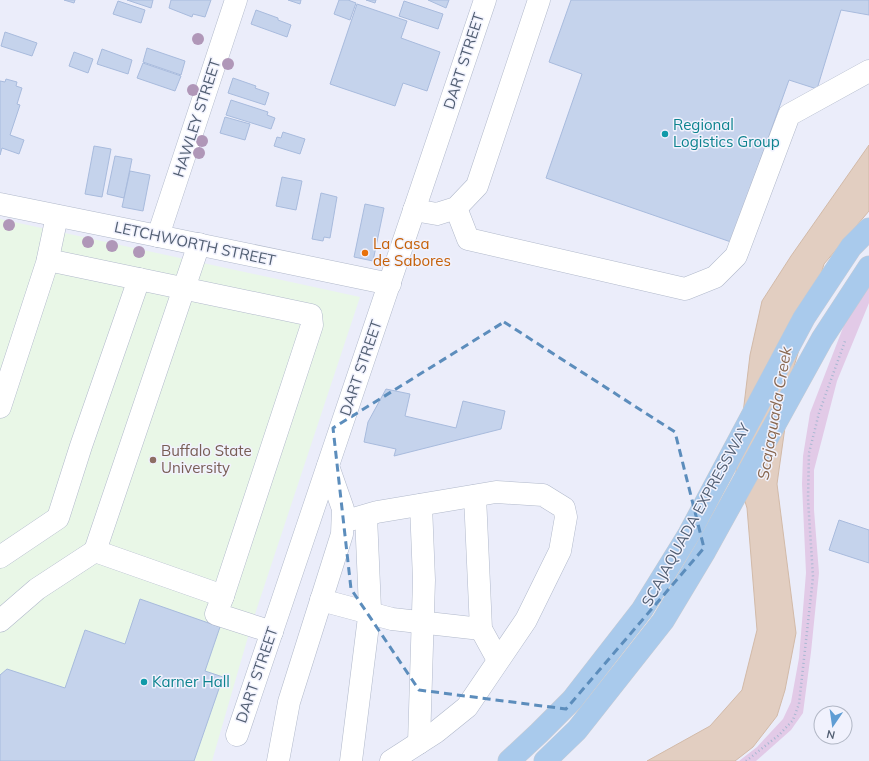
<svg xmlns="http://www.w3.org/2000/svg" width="869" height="761" viewBox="0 0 869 761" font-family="Mulish,sans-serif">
	<rect width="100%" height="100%" fill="#ebedfa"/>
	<polygon fill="#e9f7e7" points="0,219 360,297 252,623 212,761 0,761"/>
	<polygon fill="#e2cae7" points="869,272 869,303 837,381 814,470 814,510 819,573 811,652 803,713 791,730 756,761 739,761 757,747 783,719 791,702 799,658 806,573 802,484 803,456 810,413 851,307"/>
	<polygon fill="#e2cec1" stroke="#d2baa8" points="869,145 869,211 824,264 793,370 777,484 796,633 785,690 777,716 753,747 735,761 647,761 710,726 742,690 757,630 747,508 736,472 750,355 762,301 791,256"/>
	<g fill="#c5d3ec" stroke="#a8bbdd">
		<polygon points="64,0 75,0 74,3"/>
		<polygon points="127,0 153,0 151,8"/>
		<polygon points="171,0 211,0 205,17 193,14 192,17 169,8"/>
		<polygon points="288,0 301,0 300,4"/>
		<polygon points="339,0 348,0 356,3 350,20 334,14"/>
		<polygon points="366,0 376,0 375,3"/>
		<polygon points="428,0 449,0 446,8"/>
		<polygon points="571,0 869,0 869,15 841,10 817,89 789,80 731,242 546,178 582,74 549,62"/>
		<polygon points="118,1 145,10 141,23 113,14"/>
		<polygon points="404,1 443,14 438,29 399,16"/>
		<polygon points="357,4 407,21 401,38 440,52 427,91 403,83 395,106 330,84"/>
		<polygon points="256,10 278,18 278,20 291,25 287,37 251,24"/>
		<polygon points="5,32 37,43 32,56 1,46"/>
		<polygon points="147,48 185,61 181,75 143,62"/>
		<polygon points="102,49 132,60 128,74 97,64"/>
		<polygon points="74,52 93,59 88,73 69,66"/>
		<polygon points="143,63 181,76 175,91 137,78"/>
		<polygon points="233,78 256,86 255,88 269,93 265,105 228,93"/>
		<polygon points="6,79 17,82 16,86 22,88 17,104 20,105 10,135 24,140 19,154 2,148 0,155 0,81 5,82"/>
		<polygon points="231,100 268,112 267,115 275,118 271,129 226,115"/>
		<polygon points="225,117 250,124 245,140 220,133"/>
		<polygon points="283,132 305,139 300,154 274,146 277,137 281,138"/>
		<polygon points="94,146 111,149 102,197 85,194"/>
		<polygon points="115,156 132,159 124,198 107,194"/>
		<polygon points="130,171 150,175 143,211 122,207"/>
		<polygon points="282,177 302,181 296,210 276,206"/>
		<polygon points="321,193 337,197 330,238 324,237 323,241 312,239"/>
		<polygon points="365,204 384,208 373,261 354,257"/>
		<polygon points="386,389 410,394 405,416 456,428 463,401 505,411 501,429 394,456 396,449 364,442 368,422"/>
		<polygon points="839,520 869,530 869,563 829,550"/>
		<polygon points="140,599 220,627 205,671 223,677 194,761 0,761 0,675 7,669 65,688 85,630 125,644"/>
	</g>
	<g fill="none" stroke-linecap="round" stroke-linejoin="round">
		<g stroke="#b1b9cb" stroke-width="23">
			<g id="minor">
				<polyline points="0,204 158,236 390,284"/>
				<polyline points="456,208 468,239 685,289 715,277 736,256 789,115 869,71"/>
				<polyline points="414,210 437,214 456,208 477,186 539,0"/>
				<polyline points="158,236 236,0"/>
				<polyline points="48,260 311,315 312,325 223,596"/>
				<polyline points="0,407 47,263 57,216"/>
				<polyline points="475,496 481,629 498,660"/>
				<polyline points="343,522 377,512 496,492 543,495 564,508 566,517 560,551 526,620 467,707 436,732 391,761"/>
				<polyline points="95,551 223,596 216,614 272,632"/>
				<polyline points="0,557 58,518 81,446 139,279"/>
				<polyline points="321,600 392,619 481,629"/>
				<polyline points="0,621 37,589 95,551 199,244"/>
				<polyline points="237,735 485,0"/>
				<polyline points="419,743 424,580 421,505"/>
				<polyline points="278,761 289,702 342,534 343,509 328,466"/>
				<polyline points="351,761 370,609 366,516"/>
			</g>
		</g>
		<g stroke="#c7cbd2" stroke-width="23">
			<g id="highway">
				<polyline points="509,761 539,733 572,700 642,610 689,534 804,318 851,247 869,229"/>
				<polyline points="545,761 577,730 663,621 705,551 822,339 869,267"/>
			</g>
		</g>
		<polyline stroke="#a8b7d1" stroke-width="2.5" stroke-dasharray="1 3" stroke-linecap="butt" points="746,761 779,735 793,720 799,704 813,577 808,499 809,453 819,413 845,341"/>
		<use href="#minor" stroke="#fff" stroke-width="22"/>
		<use href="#highway" stroke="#a9caec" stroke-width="22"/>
	</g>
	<g fill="#b097b8">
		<circle cx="198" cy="39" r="6"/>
		<circle cx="228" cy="64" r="6"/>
		<circle cx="193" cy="90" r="6"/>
		<circle cx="202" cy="141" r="6"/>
		<circle cx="199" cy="153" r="6"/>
		<circle cx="9" cy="225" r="6"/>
		<circle cx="88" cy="242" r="6"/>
		<circle cx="112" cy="246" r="6"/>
		<circle cx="139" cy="252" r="6"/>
	</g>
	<path fill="none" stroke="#5c8dbc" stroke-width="3" stroke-dasharray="8 5" stroke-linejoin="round" d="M 504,322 L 675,432 L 704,548 L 566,709 L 419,690 L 351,589 L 333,428 Z"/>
	<g fill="#0f9aa8" stroke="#f1f2fd" stroke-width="1.5">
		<circle cx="665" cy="134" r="4"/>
		<circle cx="144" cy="682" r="4"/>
	</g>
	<circle fill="#e8710a" stroke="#f1f2fd" stroke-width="1.5" cx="365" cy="253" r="4"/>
	<circle fill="#8d6e63" stroke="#f1f2fd" stroke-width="1.5" cx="153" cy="460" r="4"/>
	<g text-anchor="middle" stroke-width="3" stroke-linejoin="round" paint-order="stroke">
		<g font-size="15" fill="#515e72" stroke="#f1f2fd">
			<text transform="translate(464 61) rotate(-72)" y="5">DART STREET</text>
			<text transform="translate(197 118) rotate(-72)" y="5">HAWLEY STREET</text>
			<text transform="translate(195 244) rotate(12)" y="5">LETCHWORTH STREET</text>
			<text transform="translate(361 368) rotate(-71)" y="5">DART STREET</text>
			<text transform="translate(696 515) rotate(-61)" y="5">SCAJAQUADA EXPRESSWAY</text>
			<text transform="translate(257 675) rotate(-71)" y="5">DART STREET</text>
		</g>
		<g font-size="15" fill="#0d838f" stroke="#f1f2fd" text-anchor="start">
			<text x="673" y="130">Regional<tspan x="673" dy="17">Logistics Group</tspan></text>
			<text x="152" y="687">Karner Hall</text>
		</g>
		<g font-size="15" fill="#c56008" stroke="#f1f2fd" text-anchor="start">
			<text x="373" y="249">La Casa<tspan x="373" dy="17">de Sabores</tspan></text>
		</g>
		<g font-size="15" fill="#785e54" stroke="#f1f2fd" text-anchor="start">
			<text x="161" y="456">Buffalo State<tspan x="161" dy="17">University</tspan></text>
		</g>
		<g font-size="16" font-style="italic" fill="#896850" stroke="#f1f2fd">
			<text transform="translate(774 413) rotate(-80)" y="6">Scajaquada Creek</text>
		</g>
	</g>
	<g transform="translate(833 725) rotate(193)"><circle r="19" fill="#f1f2fd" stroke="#b1b7c5"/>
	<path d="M0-3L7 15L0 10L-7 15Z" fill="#5f9dd4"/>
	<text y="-6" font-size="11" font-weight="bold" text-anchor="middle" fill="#515e72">N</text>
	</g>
</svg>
